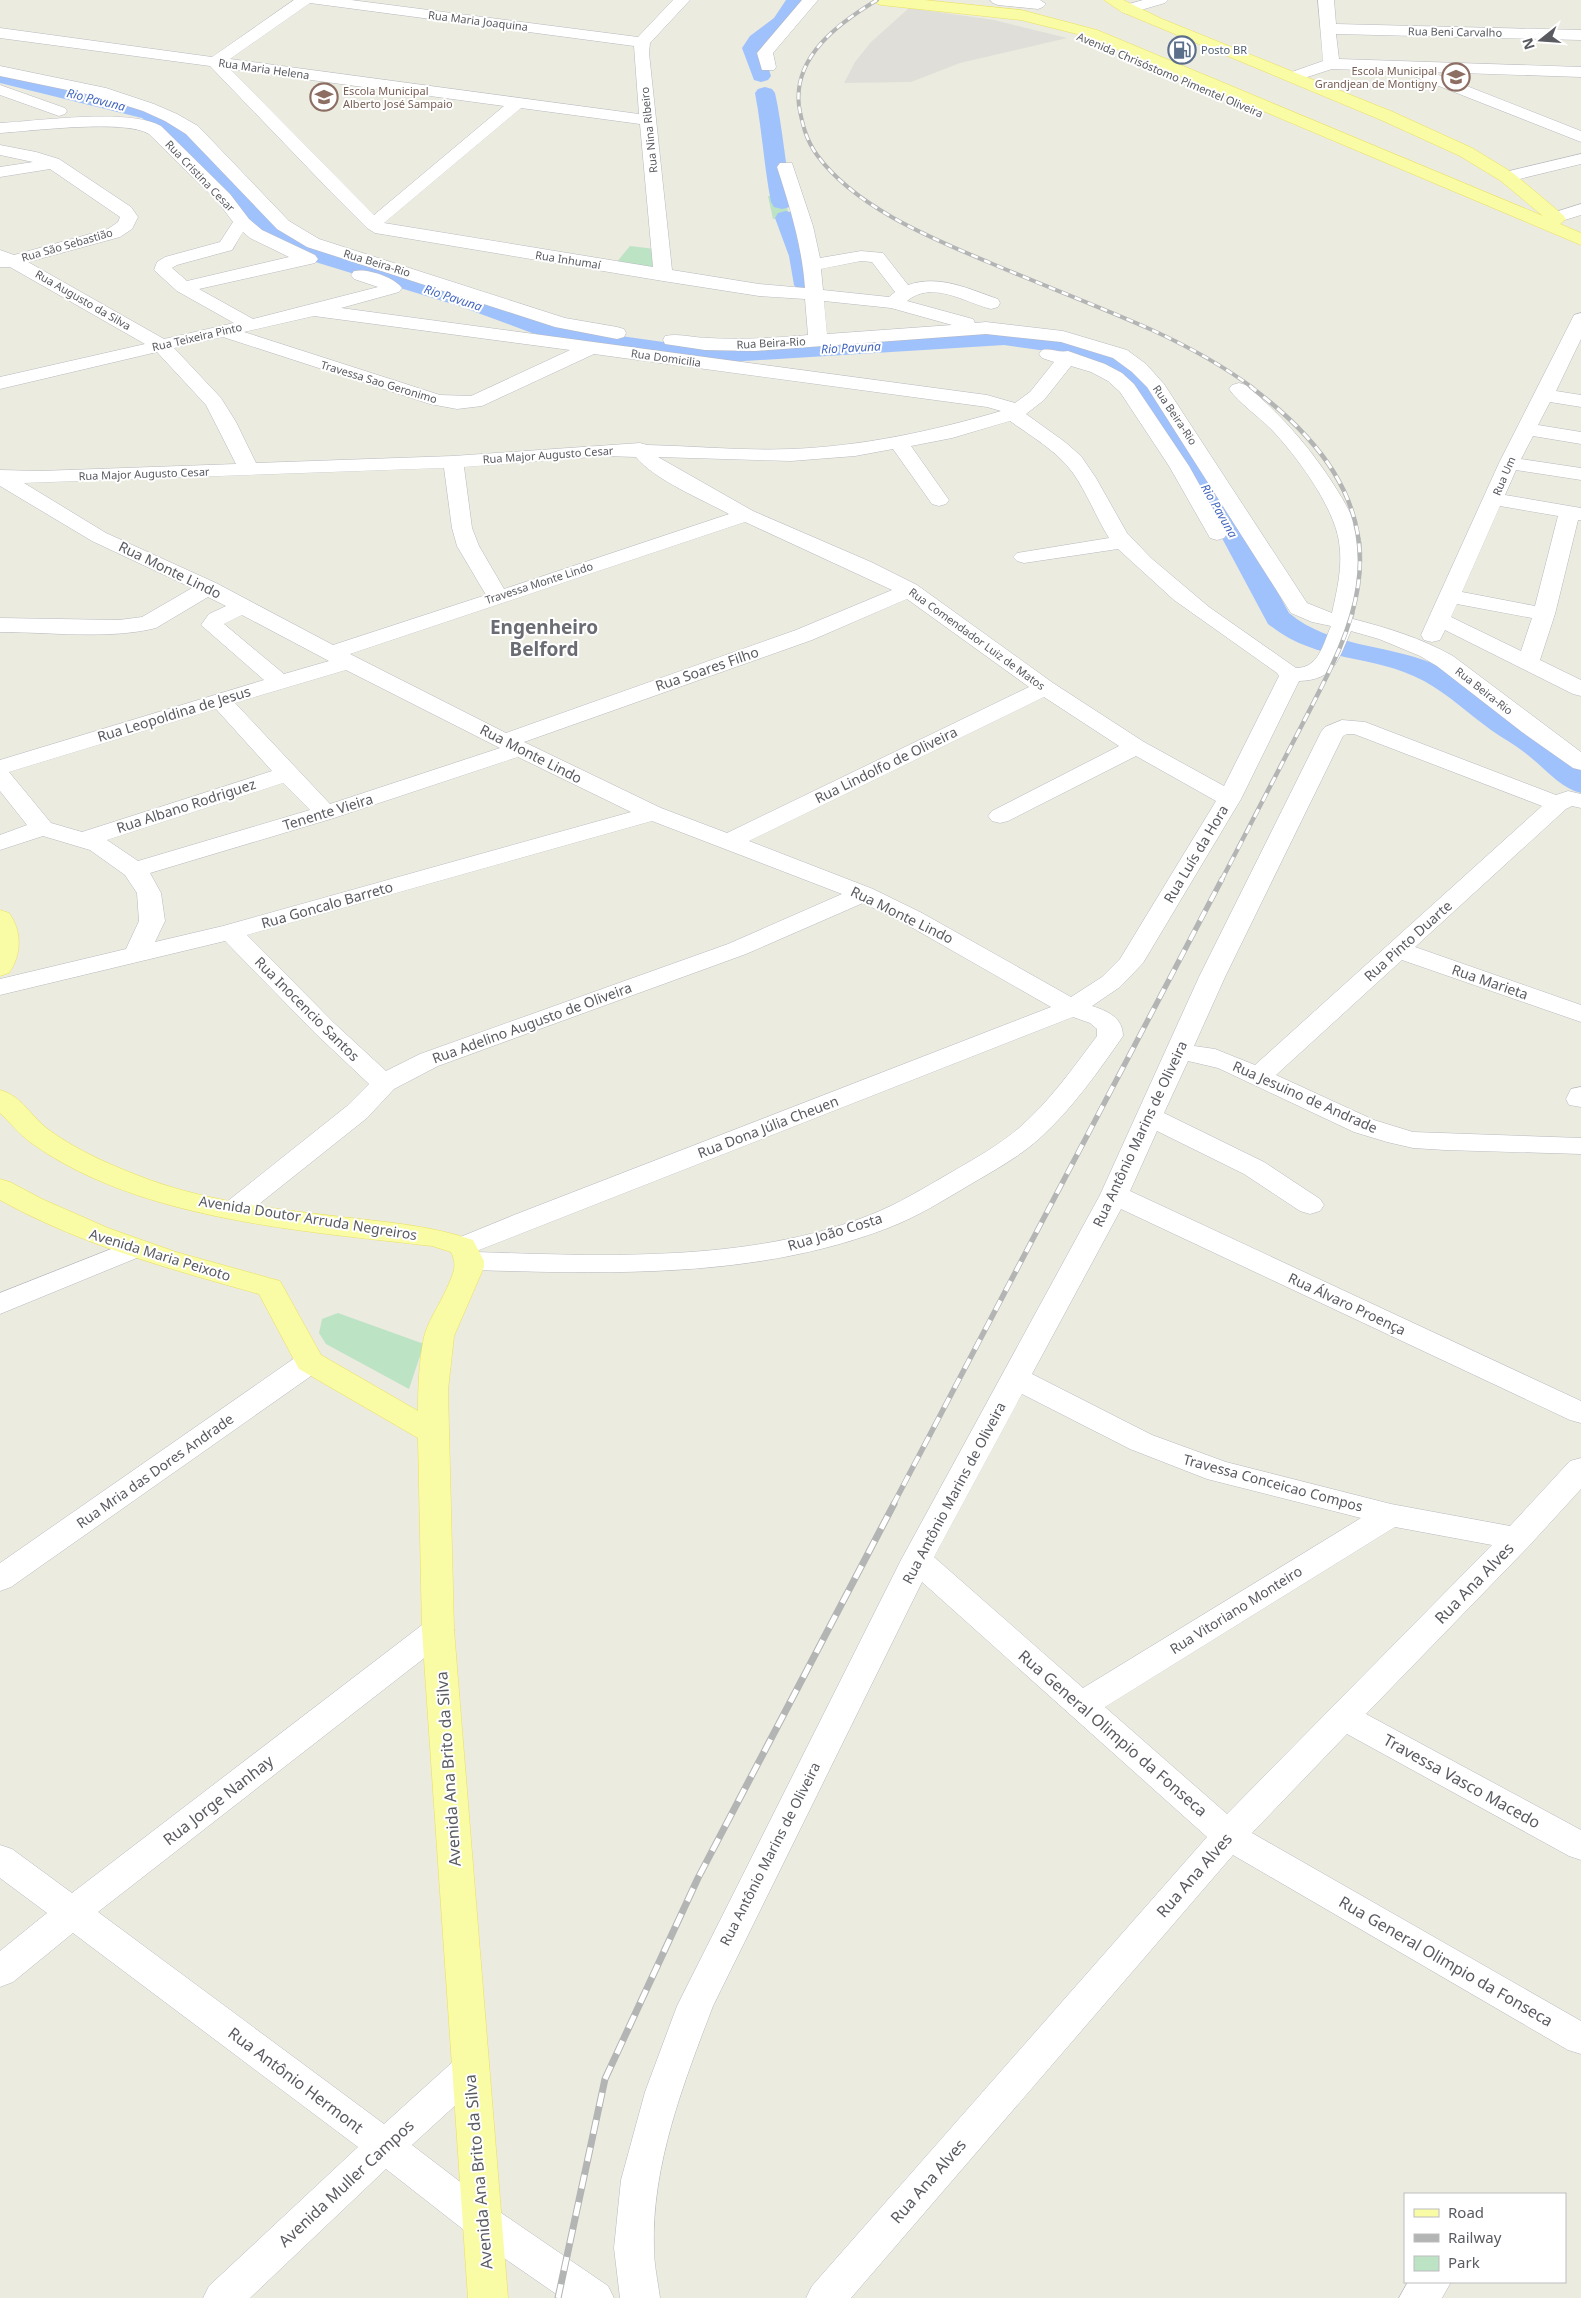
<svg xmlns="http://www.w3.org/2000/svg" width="1581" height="2298" viewBox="0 0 1581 2298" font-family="'Noto Sans',sans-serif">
	<rect width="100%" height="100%" fill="#ebebe0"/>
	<polygon fill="#dfded8" points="909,8 994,20 1067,38 960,63 911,82 844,83 855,62 871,42"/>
	<g fill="#bce3c4">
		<polygon points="768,196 777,196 779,203 786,202 789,217 773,219"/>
		<polygon points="630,246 655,249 657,266 652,269 616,263"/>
		<polygon points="338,1313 424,1344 409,1389 326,1344 319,1333 322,1319"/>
	</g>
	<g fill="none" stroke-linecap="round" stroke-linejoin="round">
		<g fill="#9fc1fc" fill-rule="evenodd">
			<polygon points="786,0 806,0 788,26 762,48 771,76 768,80 761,82 754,80 742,48 750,36 774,18"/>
			<path d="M 0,71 L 156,109 L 177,125 L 271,222 L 285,233 L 315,247 L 475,296 L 548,323 L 578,330 L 713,349 L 1004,331 L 1071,340 L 1119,355 L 1143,375 L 1234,512 L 1289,613 C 1330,647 1384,644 1432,663 C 1458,673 1479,694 1501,710 C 1515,720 1529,728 1543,738 C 1556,747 1568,759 1581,769 L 1581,793 C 1560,788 1546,769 1529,756 C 1517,746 1504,739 1491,730 C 1469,714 1448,694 1424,681 C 1372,653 1317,664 1268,624 L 1208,512 L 1125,385 L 1101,365 L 1068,354 L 1004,345 L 713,363 L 578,344 L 532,333 L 459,306 L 299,257 L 269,243 L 255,232 L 163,133 L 142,118 L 0,83 Z"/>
			<path d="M 765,87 L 772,89 L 775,93 C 783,129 785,166 793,202 L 790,207 L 782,209 L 774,207 L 771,202 C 764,166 762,129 755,93 L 758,89 Z"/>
			<polygon points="786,211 794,213 797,218 811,256 818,285 814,290 806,292 798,290 794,285 789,256 775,218 778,213"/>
		</g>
		<g stroke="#b8b9bf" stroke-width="1">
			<g id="minor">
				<path d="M 294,0 L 351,0 L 638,37 L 673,0 L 690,0 L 650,43 L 649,53 L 672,270 L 759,284 L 805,288 C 802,246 790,207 777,167 L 780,163 L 792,163 L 813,226 L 820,258 L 861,251 L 883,253 L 908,285 C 939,274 969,289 998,299 L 1000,303 L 998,307 L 991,309 C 964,302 932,280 907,301 L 973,319 L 975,323 L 986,322 L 1063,331 L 1127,350 L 1146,364 L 1164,384 L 1307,603 L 1332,613 C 1337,590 1343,566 1339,542 C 1334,506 1295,454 1271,429 C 1258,416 1240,404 1229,389 L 1232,385 L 1239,383 L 1246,385 C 1285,418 1316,454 1342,498 C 1350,512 1358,527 1361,543 C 1364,569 1357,594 1353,619 C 1388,628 1421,638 1453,656 L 1581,752 L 1581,770 L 1573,768 L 1522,732 L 1437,666 L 1420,656 L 1379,639 L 1351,631 C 1338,660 1335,680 1299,681 L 1241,799 L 1143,963 L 1120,987 L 1092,1006 C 1108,1011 1123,1018 1123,1036 C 1098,1072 1072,1109 1040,1138 C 1019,1157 995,1170 971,1184 C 944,1200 917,1217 888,1228 C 755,1279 609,1274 470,1270 L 460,1268 L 456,1261 L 460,1254 L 453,1252 L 449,1246 L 453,1240 L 514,1215 L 1051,1007 L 904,923 L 863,903 L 746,954 L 438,1066 L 394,1089 L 367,1118 L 244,1216 L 234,1219 L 224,1216 L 220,1210 L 224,1204 L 347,1106 L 369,1084 L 316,1034 L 225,941 L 0,995 L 0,979 L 126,949 L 139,921 L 137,893 L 125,875 L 90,850 L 43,836 L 0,850 L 0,835 L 27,825 L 0,791 L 0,760 L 264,680 L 201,625 L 209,614 L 226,606 L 208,597 L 156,628 C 108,640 50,632 0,632 L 0,618 L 119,620 L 142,617 L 192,588 L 92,541 L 0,486 L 0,470 L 40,471 L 236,464 L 206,405 L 157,352 L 0,389 L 0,377 L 145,344 L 10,267 L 0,267 L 0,250 L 14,255 L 108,229 L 118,222 L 120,217 L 50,169 L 0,177 L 0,167 L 33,162 L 0,155 L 0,145 L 36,152 L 59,159 L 131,207 L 138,217 L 132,229 L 120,237 L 28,262 L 164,339 L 234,323 L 177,291 L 154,270 L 157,262 L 165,257 L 220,242 L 233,222 L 218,202 L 149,134 C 125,119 32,131 0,133 L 0,123 C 39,121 129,108 161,126 L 230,194 L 249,219 L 262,230 L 315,255 L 318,259 L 315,263 L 199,289 L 253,319 L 378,287 L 354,279 L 351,275 L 354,271 C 367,268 394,277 402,288 L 399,292 L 341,308 L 987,395 L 1015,403 L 1030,392 L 1054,362 L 1042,358 L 1039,354 L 1042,350 C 1052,348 1059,353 1068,351 L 1105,364 L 1122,373 L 1134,384 L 1189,466 L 1227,534 L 1224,538 L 1217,540 L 1210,538 L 1169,466 L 1120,392 L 1108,381 L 1091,372 L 1071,366 L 1044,400 L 1026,414 L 1065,442 L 1081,456 L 1096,478 L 1127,533 L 1151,558 L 1209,607 L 1296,668 C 1319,668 1323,644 1331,626 L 1312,622 L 1291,613 L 1147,387 L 1132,372 L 1113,358 L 1061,342 L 986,334 L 755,351 L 705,350 L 665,344 L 663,340 L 665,336 C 679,333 694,338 708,338 C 741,340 774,338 808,335 L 805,299 L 759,296 L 663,281 L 375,233 L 367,228 L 331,192 L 210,66 L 0,38 L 0,28 L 212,57 ZM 310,3 L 634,46 L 639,114 L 230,59 ZM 230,69 L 504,106 L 374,215 ZM 521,108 L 640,124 L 653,267 L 384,223 ZM 243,232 L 250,238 L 289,257 L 187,281 L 172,268 L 177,265 L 232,250 ZM 861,261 L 872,262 L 895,292 L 889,297 L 823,290 L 821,269 ZM 824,301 L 891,308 L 952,325 L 827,334 ZM 314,316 L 570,350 L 471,396 L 440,395 L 244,332 ZM 223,337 L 430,404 L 457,409 L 482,406 L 594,354 L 987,407 L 1001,411 C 933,431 863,446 792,449 C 744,451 695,446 647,445 L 640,443 L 453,456 L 256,463 L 236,422 L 221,398 L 174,348 ZM 1010,421 C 1032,437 1057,451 1073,473 C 1087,493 1096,517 1109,538 L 1017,553 L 1013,557 L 1017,561 L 1024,563 L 1118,549 L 1174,600 L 1277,673 L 1279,676 L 1224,786 L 1144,742 L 1053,683 L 917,585 L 871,562 L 753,511 L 658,457 L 791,461 L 855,456 L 893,449 L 932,504 L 939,506 L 946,504 L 949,500 L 911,446 L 952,438 ZM 605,456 L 636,457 C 655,480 701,499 729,514 L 504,589 L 479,546 L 472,528 L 464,467 ZM 444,468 L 452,528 L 457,546 L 486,595 L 333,645 L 216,583 L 106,533 L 24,483 ZM 745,522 L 892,590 L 796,630 L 506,733 L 350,654 ZM 907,599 L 1029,687 L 727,833 L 661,808 L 524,742 L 812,640 ZM 242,615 L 329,661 L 284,674 L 224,624 ZM 346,670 L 496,746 L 500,748 L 330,804 L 235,703 ZM 1044,697 L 1119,746 L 992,811 L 988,816 L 992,821 L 1000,823 L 1008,821 L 1136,756 L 1216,801 L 1120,959 L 1102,977 L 1071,997 L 922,913 L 873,889 L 749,841 ZM 216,709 L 272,771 L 82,832 L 51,823 L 9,772 ZM 518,757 L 631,812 L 223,926 L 155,942 L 165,921 L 161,893 L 150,873 L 334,818 ZM 283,783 L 310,810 L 138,861 L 107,840 ZM 652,821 L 842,894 L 728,944 L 420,1054 L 386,1071 L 334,1023 L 247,935 ZM 1073,1017 L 1090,1023 L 1097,1029 L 1097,1036 C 1073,1068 1050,1101 1019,1128 C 998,1146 974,1159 950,1173 C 924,1188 898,1204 870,1215 C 748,1263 603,1256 474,1252 Z"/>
				<polygon points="802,0 818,0 773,53 776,67 774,70 762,70 757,53"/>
				<polygon points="990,0 1040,0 1046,4 1043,7 1038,9 998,5 993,3"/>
				<polygon points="1143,0 1168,0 1165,3 1127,14 1122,12 1119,9 1122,6"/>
				<polygon points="1318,0 1334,0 1336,24 1581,30 1581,40 1336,34 1339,59 1581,67 1581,77 1431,72 1581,131 1581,142 1416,77 1414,74 1416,72 1332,69 1298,80 1286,80 1284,77 1286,74 1323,61"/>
				<polygon points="0,66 106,88 154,104 177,114 198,126 289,221 319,239 565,318 617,327 624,329 626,333 624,337 617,339 555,327 307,247 277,229 186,134 165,121 143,111 96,96 0,76"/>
				<polygon points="0,85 65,108 67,111 65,114 59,116 0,95"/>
				<polygon points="1581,154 1581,164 1507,182 1501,181 1498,177 1501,173"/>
				<polygon points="1581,204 1581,215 1555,223 1549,222 1546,218 1549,214"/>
				<path d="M 1581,313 L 1581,339 L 1556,391 L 1581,395 L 1581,407 L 1550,402 L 1538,425 L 1581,432 L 1581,444 L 1533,436 L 1521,459 L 1581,468 L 1581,480 L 1516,470 L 1505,495 L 1581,508 L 1581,520 L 1578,520 L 1555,614 L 1540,660 L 1581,680 L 1581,696 L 1573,694 L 1445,630 L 1440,640 L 1432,642 L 1424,640 L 1421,635 L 1499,463 L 1572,319 L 1574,315 ZM 1500,506 L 1558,516 L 1535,606 L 1462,592 ZM 1457,604 L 1532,618 L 1521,651 L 1451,617 Z"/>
				<path d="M 1342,720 L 1365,722 L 1556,795 L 1568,791 L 1581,794 L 1581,808 L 1572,806 L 1566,809 L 1415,947 L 1581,1005 L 1581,1022 L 1402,960 L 1276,1075 L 1374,1120 L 1413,1132 L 1581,1138 L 1581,1154 L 1445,1150 L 1413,1148 L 1387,1142 L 1354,1132 L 1218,1068 L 1188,1061 L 1164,1113 L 1264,1162 L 1320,1199 L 1324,1205 L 1320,1211 L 1310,1214 L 1300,1211 L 1244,1174 L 1157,1131 L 1130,1191 L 1581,1401 L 1581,1423 L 1570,1420 L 1121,1209 L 1032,1374 L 1152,1435 L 1226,1462 L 1391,1504 L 1510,1526 L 1570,1461 L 1581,1458 L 1581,1489 L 1528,1547 L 1366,1714 L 1581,1830 L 1581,1860 L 1569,1856 L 1347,1734 L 1252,1833 L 1581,2021 L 1581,2054 L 1568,2050 L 1233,1855 L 851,2298 L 806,2298 L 812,2286 L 1207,1837 L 922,1582 L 713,2006 C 684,2082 651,2166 654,2249 C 654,2265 658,2282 660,2298 L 620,2298 L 614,2248 L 621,2180 L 645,2092 L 677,2006 L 901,1560 L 1100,1195 L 1199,977 L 1321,732 L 1325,727 ZM 1347,734 L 1354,734 L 1542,806 L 1255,1065 L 1215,1049 L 1194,1046 L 1225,977 L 1343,736 ZM 1022,1394 L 1130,1449 L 1207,1479 L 1361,1518 L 1083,1688 L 934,1557 ZM 1395,1527 L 1492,1545 L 1227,1814 L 1105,1707 Z"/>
				<polygon points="1581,1087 1581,1107 1569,1105 1566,1099 1571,1089"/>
				<polygon points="134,1240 144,1243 148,1249 144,1255 0,1314 0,1293"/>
				<polygon points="310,1352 321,1355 325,1362 321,1369 11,1587 0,1591 0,1563 299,1355"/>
				<polygon points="438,1618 450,1622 454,1630 450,1638 98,1912 384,2124 457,2058 470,2053 483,2058 489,2069 483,2080 412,2145 497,2210 608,2286 614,2298 562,2298 469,2234 386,2169 250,2298 203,2298 209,2286 358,2147 73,1933 13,1982 0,1987 0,1951 47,1913 0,1878 0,1845 12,1849 72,1893 426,1622"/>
				<polygon points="1408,2282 1451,2282 1442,2298 1399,2298"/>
			</g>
		</g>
		<g stroke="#ece058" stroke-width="1">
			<g id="major">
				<polygon points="873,0 924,0 1021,10 1097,30 1543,216 1501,181 1460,156 1381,120 1122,12 1104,0 1123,0 1162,19 1393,112 1472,148 1513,173 1563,215 1566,219 1560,224 1581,233 1581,245 1085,36 1021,20 881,5 876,3"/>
				<path d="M 0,910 L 9,913 C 22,931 22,954 9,973 L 0,976 Z"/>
				<path d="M 0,1090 C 21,1095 32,1118 49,1130 C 79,1152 115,1167 150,1180 C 214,1203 284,1210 351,1218 C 394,1223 431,1226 473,1240 L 484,1261 L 484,1267 L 454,1336 L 448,1390 L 454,1630 L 508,2298 L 468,2298 L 422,1630 L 418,1438 L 299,1369 L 259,1294 C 170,1269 81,1245 0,1200 L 0,1179 L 10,1182 L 42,1199 L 108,1228 L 176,1252 L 280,1281 L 321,1355 L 418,1411 C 418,1387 419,1361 424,1337 C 428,1321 440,1304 447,1288 C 453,1274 458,1266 451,1252 L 432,1246 C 304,1231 137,1220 30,1142 C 19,1134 10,1122 0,1113 Z"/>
			</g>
		</g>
		<use href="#minor" fill="#fff" fill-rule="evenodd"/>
		<use href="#major" fill="#f9fca4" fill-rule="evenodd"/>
		<g stroke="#b3b4b4" stroke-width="4">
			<path id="rail-far3" d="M 877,0 C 839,23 793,56 799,106 C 802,123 806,140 817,155 C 855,207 931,238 988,262 C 1042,285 1098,306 1152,330 C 1187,346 1222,365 1253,388"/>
		</g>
		<g stroke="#b3b4b4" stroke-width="4.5">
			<path id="rail-far2" d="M 1221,881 C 1249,828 1276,775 1303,723 C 1325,680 1351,634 1358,586 C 1371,499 1316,436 1251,387"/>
		</g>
		<g stroke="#b3b4b4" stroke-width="5.5">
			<polyline id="rail-far1" points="893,1505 1222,879"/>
		</g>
		<g stroke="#b3b4b4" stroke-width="7">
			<polyline id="rail" points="558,2298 605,2079 698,1878 894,1504"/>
		</g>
		<use href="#rail-far3" stroke="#fff" stroke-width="2.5" stroke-dasharray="7" stroke-linecap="butt"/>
		<use href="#rail-far2" stroke="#fff" stroke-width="3" stroke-dasharray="9" stroke-linecap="butt"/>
		<use href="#rail-far1" stroke="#fff" stroke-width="4" stroke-dasharray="11" stroke-linecap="butt"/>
		<use href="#rail" stroke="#fff" stroke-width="5" stroke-dasharray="14" stroke-linecap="butt"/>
	</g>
	<defs>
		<g id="fuel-ring" transform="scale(1.4375)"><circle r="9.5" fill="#fff" stroke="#5c6f8a" stroke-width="1.5"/><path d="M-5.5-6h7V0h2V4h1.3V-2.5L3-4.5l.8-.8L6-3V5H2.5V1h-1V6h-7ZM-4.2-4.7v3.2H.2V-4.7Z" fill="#5c6f8a"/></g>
		<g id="school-ring" transform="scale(1.4375)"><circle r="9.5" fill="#fff" stroke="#8d6e63" stroke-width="1.5"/><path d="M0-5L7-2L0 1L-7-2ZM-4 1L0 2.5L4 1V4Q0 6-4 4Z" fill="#8d6e63"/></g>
	</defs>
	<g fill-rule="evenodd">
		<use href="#fuel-ring" x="1182" y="50"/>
		<use href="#school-ring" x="1456" y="77"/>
		<use href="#school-ring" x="324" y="97"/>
	</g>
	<g text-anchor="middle" stroke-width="4" stroke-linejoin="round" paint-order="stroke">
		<g font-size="11" fill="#595b61" stroke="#fff">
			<text transform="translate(478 21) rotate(7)" y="4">Rua Maria Joaquina</text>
			<text transform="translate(1455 32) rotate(1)" y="4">Rua Beni Carvalho</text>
			<text transform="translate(264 69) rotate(8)" y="4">Rua Maria Helena</text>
			<text transform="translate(1170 75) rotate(23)" y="4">Avenida Chrisóstomo Pimentel Oliveira</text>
			<text transform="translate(649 130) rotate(-96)" y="4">Rua Nina Ribeiro</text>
			<text transform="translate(200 176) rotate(46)" y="4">Rua Cristina Cesar</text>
			<text transform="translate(67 245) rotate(-16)" y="4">Rua São Sebastião</text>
			<text transform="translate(568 260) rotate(9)" y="4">Rua Inhumaí</text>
			<text transform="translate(377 263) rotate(17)" y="4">Rua Beira-Rio</text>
			<text transform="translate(83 300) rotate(30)" y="4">Rua Augusto da Silva</text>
			<text transform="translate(197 337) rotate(-13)" y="4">Rua Teixeira Pinto</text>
			<text transform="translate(771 343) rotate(-3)" y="4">Rua Beira-Rio</text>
			<text transform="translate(666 358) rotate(8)" y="4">Rua Domicilia</text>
			<text transform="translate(379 382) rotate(17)" y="4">Travessa Sao Geronimo</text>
			<text transform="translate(1175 415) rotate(56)" y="4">Rua Beira-Rio</text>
			<text transform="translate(548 455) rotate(-4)" y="4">Rua Major Augusto Cesar</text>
			<text transform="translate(144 474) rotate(-2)" y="4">Rua Major Augusto Cesar</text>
			<text transform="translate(1504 476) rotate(-67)" y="4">Rua Um</text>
			<text transform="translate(539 583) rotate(-18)" y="4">Travessa Monte Lindo</text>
			<text transform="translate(977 639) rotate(36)" y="4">Rua Comendador Luiz de Matos</text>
			<text transform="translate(1484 691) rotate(38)" y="4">Rua Beira-Rio</text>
		</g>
		<g font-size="11" fill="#4e5e75" stroke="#fff" text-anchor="start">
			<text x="1201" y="54">Posto BR</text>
		</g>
		<g font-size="11" fill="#785e54" stroke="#fff" text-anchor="end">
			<text x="1437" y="75">Escola Municipal<tspan x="1437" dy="13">Grandjean de Montigny</tspan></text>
			<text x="343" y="95" text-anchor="start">Escola Municipal<tspan x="343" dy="13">Alberto José Sampaio</tspan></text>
		</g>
		<g font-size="12" font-style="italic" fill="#4467be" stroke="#fff">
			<text transform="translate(96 100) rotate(14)" y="4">Rio Pavuna</text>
			<text transform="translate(453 298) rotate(18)" y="4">Rio Pavuna</text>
			<text transform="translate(851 348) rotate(-3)" y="4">Rio Pavuna</text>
			<text transform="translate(1219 511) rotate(60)" y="4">Rio Pavuna</text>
		</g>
		<g font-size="14" fill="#595b61" stroke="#fff">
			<text transform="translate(170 570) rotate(26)" y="5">Rua Monte Lindo</text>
			<text transform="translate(707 669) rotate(-19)" y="5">Rua Soares Filho</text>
			<text transform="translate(174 714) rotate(-17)" y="5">Rua Leopoldina de Jesus</text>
			<text transform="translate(531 754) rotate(27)" y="5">Rua Monte Lindo</text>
			<text transform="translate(886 765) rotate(-26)" y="5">Rua Lindolfo de Oliveira</text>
			<text transform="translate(186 806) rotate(-18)" y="5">Rua Albano Rodriguez</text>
			<text transform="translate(328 812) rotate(-17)" y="5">Tenente Vieira</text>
			<text transform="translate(1196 854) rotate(-59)" y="5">Rua Luís da Hora</text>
			<text transform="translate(327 905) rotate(-16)" y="5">Rua Goncalo Barreto</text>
			<text transform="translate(902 915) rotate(26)" y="5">Rua Monte Lindo</text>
			<text transform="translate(1408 941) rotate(-42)" y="5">Rua Pinto Duarte</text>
			<text transform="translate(1490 982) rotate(19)" y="5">Rua Marieta</text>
			<text transform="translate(307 1009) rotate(45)" y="5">Rua Inocencio Santos</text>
			<text transform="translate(532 1023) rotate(-20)" y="5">Rua Adelino Augusto de Oliveira</text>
			<text transform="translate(1305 1097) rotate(24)" y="5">Rua Jesuino de Andrade</text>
			<text transform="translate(768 1127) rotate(-21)" y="5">Rua Dona Júlia Cheuen</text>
			<text transform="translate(1140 1134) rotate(-65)" y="5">Rua Antônio Marins de Oliveira</text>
			<text transform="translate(308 1218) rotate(9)" y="5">Avenida Doutor Arruda Negreiros</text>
			<text transform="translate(835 1232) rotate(-17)" y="5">Rua João Costa</text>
			<text transform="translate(160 1255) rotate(17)" y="5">Avenida Maria Peixoto</text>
			<text transform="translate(1347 1304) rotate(25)" y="5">Rua Álvaro Proença</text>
			<text transform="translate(155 1471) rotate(-35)" y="5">Rua Mria das Dores Andrade</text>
			<text transform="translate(1273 1483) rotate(15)" y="5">Travessa Conceicao Compos</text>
			<text transform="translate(954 1493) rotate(-62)" y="5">Rua Antônio Marins de Oliveira</text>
			<text transform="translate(1236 1610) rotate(-32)" y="5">Rua Vitoriano Monteiro</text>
			<text transform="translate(770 1854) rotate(-63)" y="5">Rua Antônio Marins de Oliveira</text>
		</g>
		<g font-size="16" fill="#595b61" stroke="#fff">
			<text transform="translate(1474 1583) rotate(-46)" y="6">Rua Ana Alves</text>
			<text transform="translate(1113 1733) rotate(41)" y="6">Rua General Olimpio da Fonseca</text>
			<text transform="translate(448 1769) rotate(-94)" y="6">Avenida Ana Brito da Silva</text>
			<text transform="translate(1462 1781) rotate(29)" y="6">Travessa Vasco Macedo</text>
			<text transform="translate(218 1800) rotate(-38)" y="6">Rua Jorge Nanhay</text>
			<text transform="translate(1194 1875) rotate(-49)" y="6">Rua Ana Alves</text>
			<text transform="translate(1446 1961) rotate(30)" y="6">Rua General Olimpio da Fonseca</text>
			<text transform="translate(296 2080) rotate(37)" y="6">Rua Antônio Hermont</text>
			<text transform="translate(478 2172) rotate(-95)" y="6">Avenida Ana Brito da Silva</text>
			<text transform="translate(928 2181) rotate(-49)" y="6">Rua Ana Alves</text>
			<text transform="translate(346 2183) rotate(-43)" y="6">Avenida Muller Campos</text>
		</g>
		<g font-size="19" font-weight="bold" fill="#6a6c73" stroke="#fff">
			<text x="544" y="634">Engenheiro<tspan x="544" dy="22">Belford</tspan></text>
		</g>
	</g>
	<rect x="1404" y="2193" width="162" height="90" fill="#ffffff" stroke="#bdbdc0"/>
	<rect x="1414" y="2209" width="25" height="8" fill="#f9fca4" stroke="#bdbdc0"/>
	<text x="1448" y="2218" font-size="15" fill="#595b61">Road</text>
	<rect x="1414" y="2234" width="25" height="8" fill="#b3b4b4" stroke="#bdbdc0"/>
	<text x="1448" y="2243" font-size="15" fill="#595b61">Railway</text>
	<rect x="1414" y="2256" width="25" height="15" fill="#bce3c4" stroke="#bdbdc0"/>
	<text x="1448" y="2268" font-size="15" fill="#595b61">Park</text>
	<g transform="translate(1541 40) rotate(253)" stroke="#ffffff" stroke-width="4" paint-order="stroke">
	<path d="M0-4L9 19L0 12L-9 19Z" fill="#595b61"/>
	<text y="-8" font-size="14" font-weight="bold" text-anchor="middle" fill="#595b61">N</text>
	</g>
</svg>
